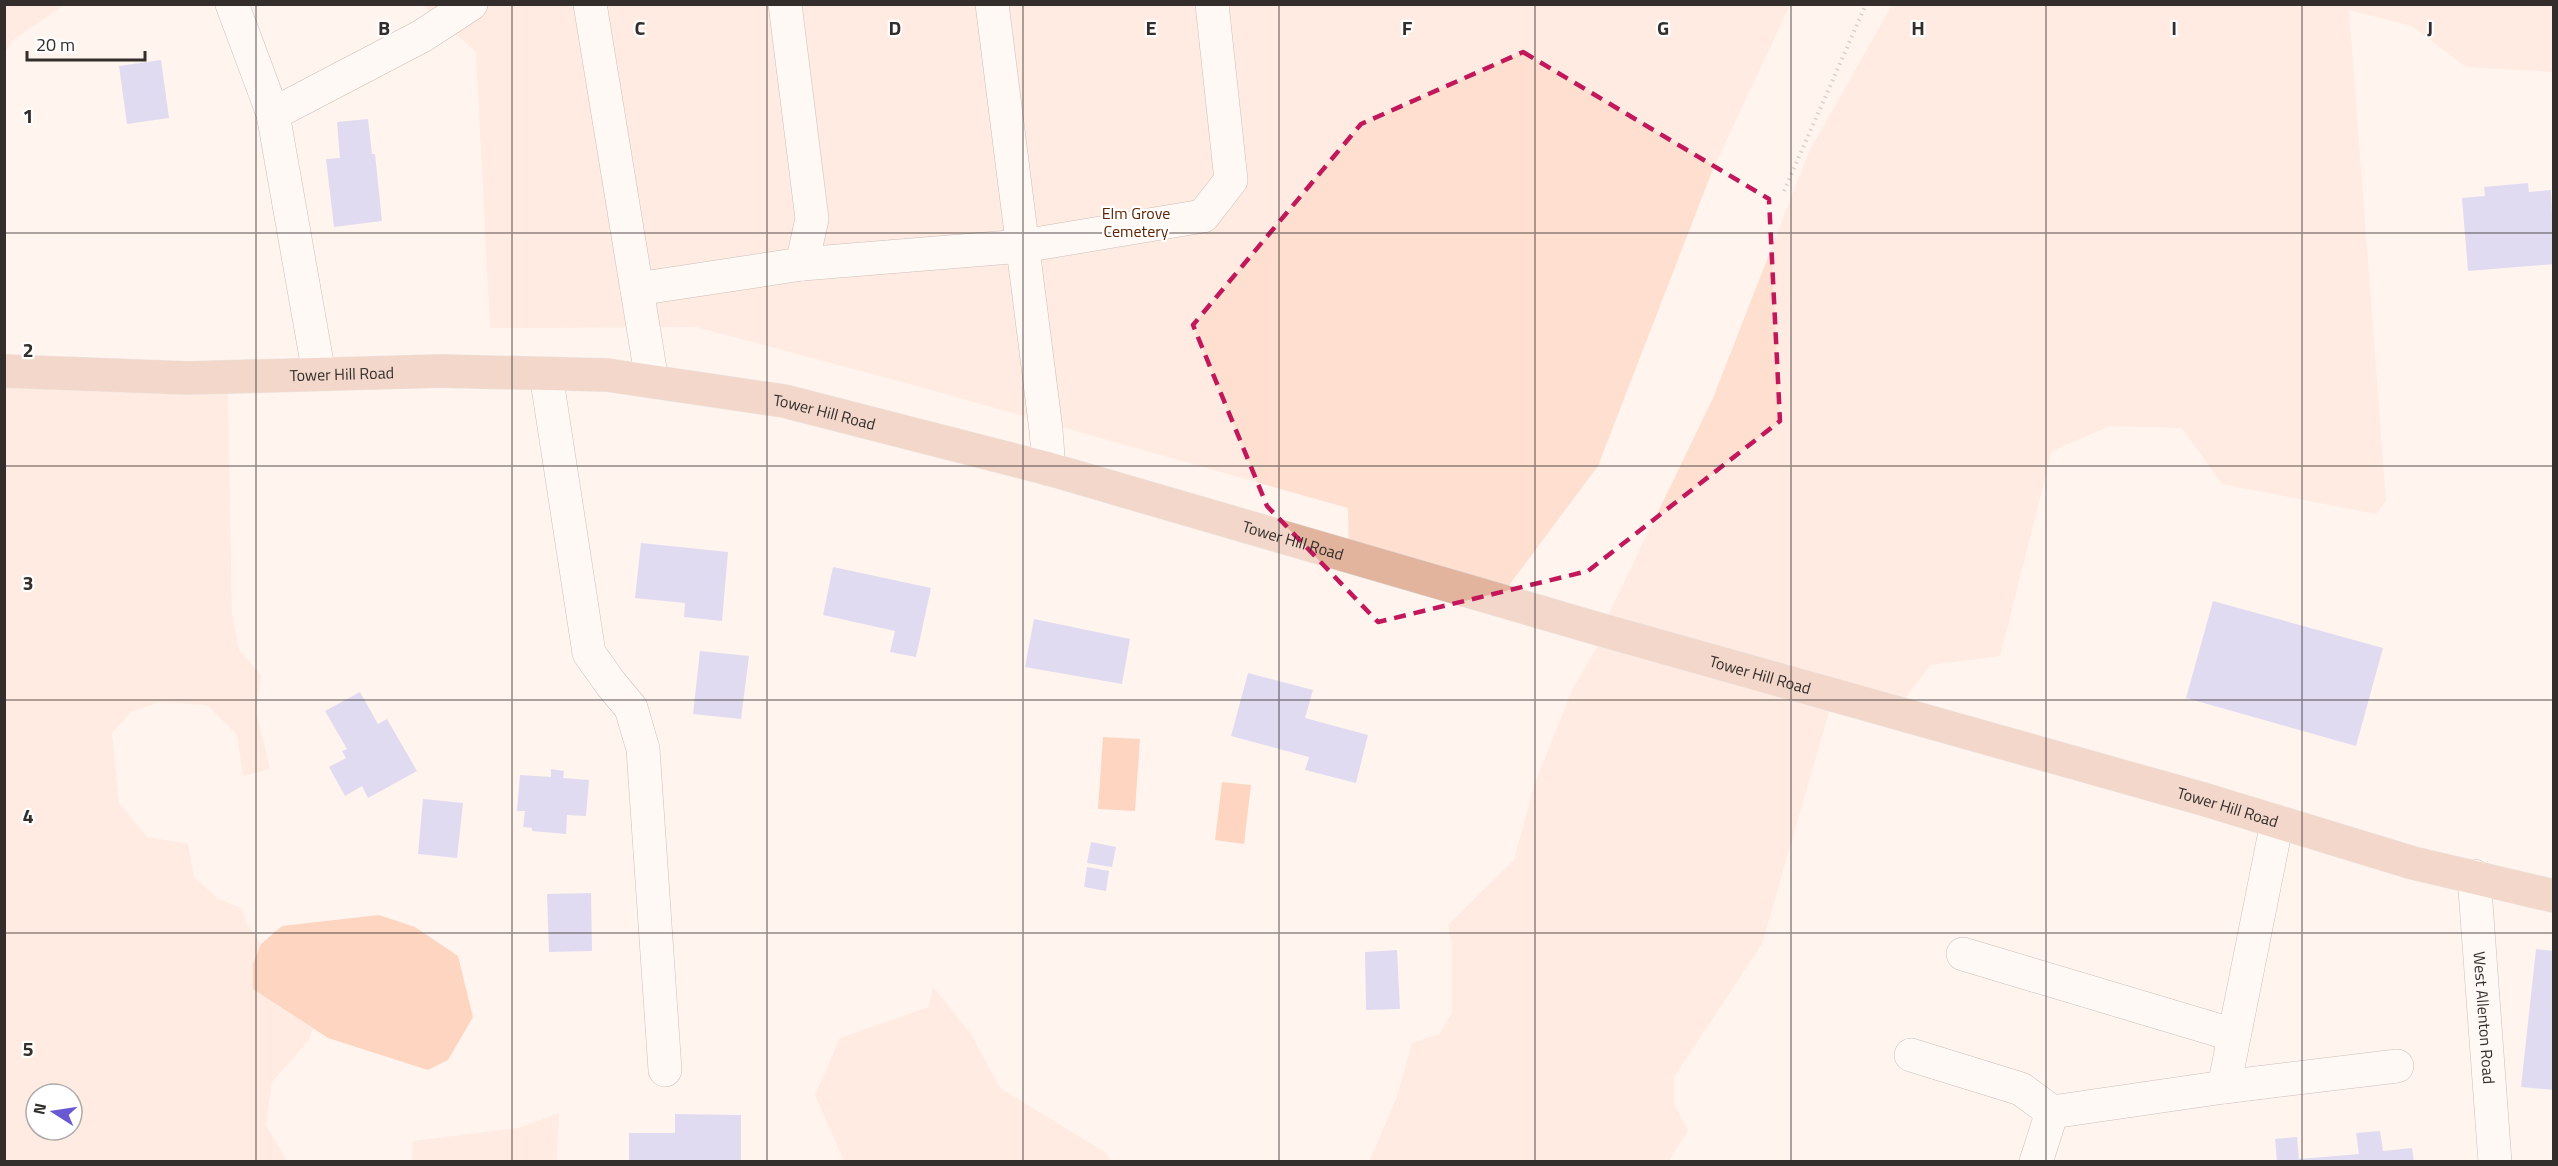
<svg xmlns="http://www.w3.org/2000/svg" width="2558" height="1166" viewBox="0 0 2558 1166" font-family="'Titillium Web',sans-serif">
	<rect width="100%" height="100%" fill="#fff4ee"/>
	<g fill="#fedfd0" fill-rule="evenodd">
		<polygon points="5,4 64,4 64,5 13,40 5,52"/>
		<polygon points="423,5 1790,5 1713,169 1598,466 1504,592 1349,557 1348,508 917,386 696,327 490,328 476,52"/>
		<polygon points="1892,5 2553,5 2553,72 2466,67 2412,26 2349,10 2386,501 2376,514 2222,484 2182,428 2110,426 2052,451 2000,656 1930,665 1896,711 1833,698 1762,944 1674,1077 1674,1104 1688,1130 1669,1161 1369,1162 1397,1097 1412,1043 1439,1034 1452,1013 1452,944 1448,925 1514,860 1534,786 1573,688 1602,639 1602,628 1713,398 1809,152"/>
		<path d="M 5,373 L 229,380 L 228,398 L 232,615 L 239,650 L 261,675 L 256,712 L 270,769 L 243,776 L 237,735 L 207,705 L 159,702 L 131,712 L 112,733 L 119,803 L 147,837 L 188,844 L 194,877 L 217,898 L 241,908 L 247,924 L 261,944 L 253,964 L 253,989 L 313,1029 L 308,1041 L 272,1082 L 266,1125 L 287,1161 L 5,1162 ZM 36,1094 L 72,1094 L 72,1130 L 36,1130 Z"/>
		<polygon points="933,987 971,1034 1000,1088 1106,1153 1111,1161 844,1161 815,1095 840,1038 929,1007"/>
		<polygon points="559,1113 557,1161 412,1161 413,1141 518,1128"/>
	</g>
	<g fill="#fdb08b">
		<polygon points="1103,737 1140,739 1135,811 1098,809"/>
		<polygon points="1222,782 1251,785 1244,844 1215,840"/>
		<polygon points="379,915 415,927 458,956 473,1017 448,1060 428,1070 328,1038 253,989 253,964 261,944 282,926"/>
	</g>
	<g fill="#bcbdf4">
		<polygon points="161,60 169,118 127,124 119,66"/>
		<polygon points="368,119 372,154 375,154 382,221 334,227 326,159 340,158 337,122"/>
		<polygon points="2528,183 2529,192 2551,190 2554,264 2468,271 2462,198 2485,196 2484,187"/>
		<polygon points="641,543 728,552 722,621 684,617 685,603 635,598"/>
		<polygon points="833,567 931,588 916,657 890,652 895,631 823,615"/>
		<polygon points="2213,601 2383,648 2356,746 2186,698"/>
		<polygon points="1034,619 1130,639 1122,684 1025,667"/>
		<polygon points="700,651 749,656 741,719 693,714"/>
		<polygon points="1248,673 1313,690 1305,718 1368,735 1356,783 1305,770 1309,757 1231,736"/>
		<polygon points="360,692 378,724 387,719 417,771 368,798 362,786 345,796 329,767 346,758 342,751 347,749 325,711"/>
		<polygon points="551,769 564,771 563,778 589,780 586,816 567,815 566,834 532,831 532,828 523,827 525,811 517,811 520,775 551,777"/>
		<polygon points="423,799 463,803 457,858 418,854"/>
		<polygon points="1091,842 1116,847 1112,867 1087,863"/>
		<polygon points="1087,867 1109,871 1106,891 1084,887"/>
		<polygon points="591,893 592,951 549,952 547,894"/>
		<polygon points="2536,949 2554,951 2554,1090 2521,1087"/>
		<polygon points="1397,950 1400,1009 1366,1010 1365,952"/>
		<polygon points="675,1114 741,1115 741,1162 629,1162 629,1133 675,1133"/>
		<polygon points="2380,1131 2383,1151 2412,1148 2414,1162 2277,1162 2275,1139 2297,1137 2299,1159 2359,1154 2356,1133"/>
	</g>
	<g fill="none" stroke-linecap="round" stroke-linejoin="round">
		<g stroke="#8b7f79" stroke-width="34">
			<g id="minor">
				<polyline points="232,4 273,114 319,374"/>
				<polyline points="590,4 652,381"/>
				<polyline points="785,4 812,219 802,264"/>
				<polyline points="992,4 1046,430 1049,469"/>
				<polyline points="273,114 422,36 471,4"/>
				<polyline points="637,289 802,264 1023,246 1203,216 1231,180 1212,4"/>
				<polyline points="546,374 589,653 611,684 631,708 643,749 665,1070"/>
				<path id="s1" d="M 2474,876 L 2495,1162"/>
				<polyline points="1963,954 2234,1035"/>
				<polyline points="1911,1055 2021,1089 2052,1112"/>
				<polyline points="2224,1087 2397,1066"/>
				<polyline points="2036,1162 2052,1112 2224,1087 2277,822"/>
			</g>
		</g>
		<g stroke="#d6d5d5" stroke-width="34">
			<g id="major">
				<path id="s2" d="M 4,371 L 188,378 L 441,371 L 607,375 L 784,401 L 1049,469 L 1595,628 L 2203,799 L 2413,863 L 2554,896"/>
			</g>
		</g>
		<polyline stroke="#aea6a1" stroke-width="4" stroke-dasharray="1.5 4.5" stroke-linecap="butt" points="1784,191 1866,4"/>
		<use href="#minor" stroke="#fff" stroke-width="33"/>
		<use href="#major" stroke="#e2b49d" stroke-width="33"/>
	</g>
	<path d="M0 0H2558V1166H0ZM 1523,52 L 1769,199 L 1780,421 L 1588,571 L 1378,622 L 1267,506 L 1193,325 L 1361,124 Z" fill="#fff4ee" fill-opacity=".55" fill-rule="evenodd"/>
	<path fill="none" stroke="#c2185b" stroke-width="4.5" stroke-dasharray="12 8" stroke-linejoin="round" d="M 1523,52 L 1769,199 L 1780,421 L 1588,571 L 1378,622 L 1267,506 L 1193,325 L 1361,124 Z"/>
	<path fill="none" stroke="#332e2b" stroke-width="1.5" stroke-opacity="0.55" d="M 256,4 L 256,1162M 512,4 L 512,1162M 767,4 L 767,1162M 1023,4 L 1023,1162M 1279,4 L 1279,1162M 1535,4 L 1535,1162M 1791,4 L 1791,1162M 2046,4 L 2046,1162M 2302,4 L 2302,1162M 4,233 L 2554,233M 4,466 L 2554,466M 4,700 L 2554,700M 4,933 L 2554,933"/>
	<g text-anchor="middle" stroke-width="4.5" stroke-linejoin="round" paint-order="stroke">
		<g font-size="16" fill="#5e2400" stroke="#fff">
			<text x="1136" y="219">Elm Grove<tspan x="1136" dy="18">Cemetery</tspan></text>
		</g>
		<g font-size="16" fill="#332e2b" stroke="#fff">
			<text dy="6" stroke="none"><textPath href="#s2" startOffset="338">Tower Hill Road</textPath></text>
			<text dy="6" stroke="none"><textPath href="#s2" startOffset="824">Tower Hill Road</textPath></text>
			<text dy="6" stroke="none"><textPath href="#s2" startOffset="1310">Tower Hill Road</textPath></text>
			<text dy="6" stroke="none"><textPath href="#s2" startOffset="1796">Tower Hill Road</textPath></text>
			<text dy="6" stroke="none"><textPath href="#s2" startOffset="2282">Tower Hill Road</textPath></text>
			<text dy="6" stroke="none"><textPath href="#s1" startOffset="142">West Allenton Road</textPath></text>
		</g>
	</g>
	<g font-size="20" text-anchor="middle" font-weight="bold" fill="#332e2b" stroke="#fff" stroke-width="4.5" stroke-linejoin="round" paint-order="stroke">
		<text x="384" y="35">B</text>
		<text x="640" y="35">C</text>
		<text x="895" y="35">D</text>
		<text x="1151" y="35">E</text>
		<text x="1407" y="35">F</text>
		<text x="1663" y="35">G</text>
		<text x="1918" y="35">H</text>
		<text x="2174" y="35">I</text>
		<text x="2430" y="35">J</text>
		<text x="28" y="123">1</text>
		<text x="28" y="357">2</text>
		<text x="28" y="590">3</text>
		<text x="28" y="823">4</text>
		<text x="28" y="1056">5</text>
	</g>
	<rect width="2558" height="1166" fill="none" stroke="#332e2b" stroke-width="12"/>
	<g transform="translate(54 1112) rotate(282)"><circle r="28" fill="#ffffff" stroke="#adabaa" stroke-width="1.5"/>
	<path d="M0-4.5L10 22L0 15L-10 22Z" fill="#6859d3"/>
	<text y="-9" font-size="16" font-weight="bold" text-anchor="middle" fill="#332e2b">N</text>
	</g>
	<path d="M27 51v9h118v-9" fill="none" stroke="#332e2b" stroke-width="3"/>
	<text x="36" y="51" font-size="18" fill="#332e2b" stroke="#ffffff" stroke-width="4.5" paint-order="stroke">20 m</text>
</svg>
